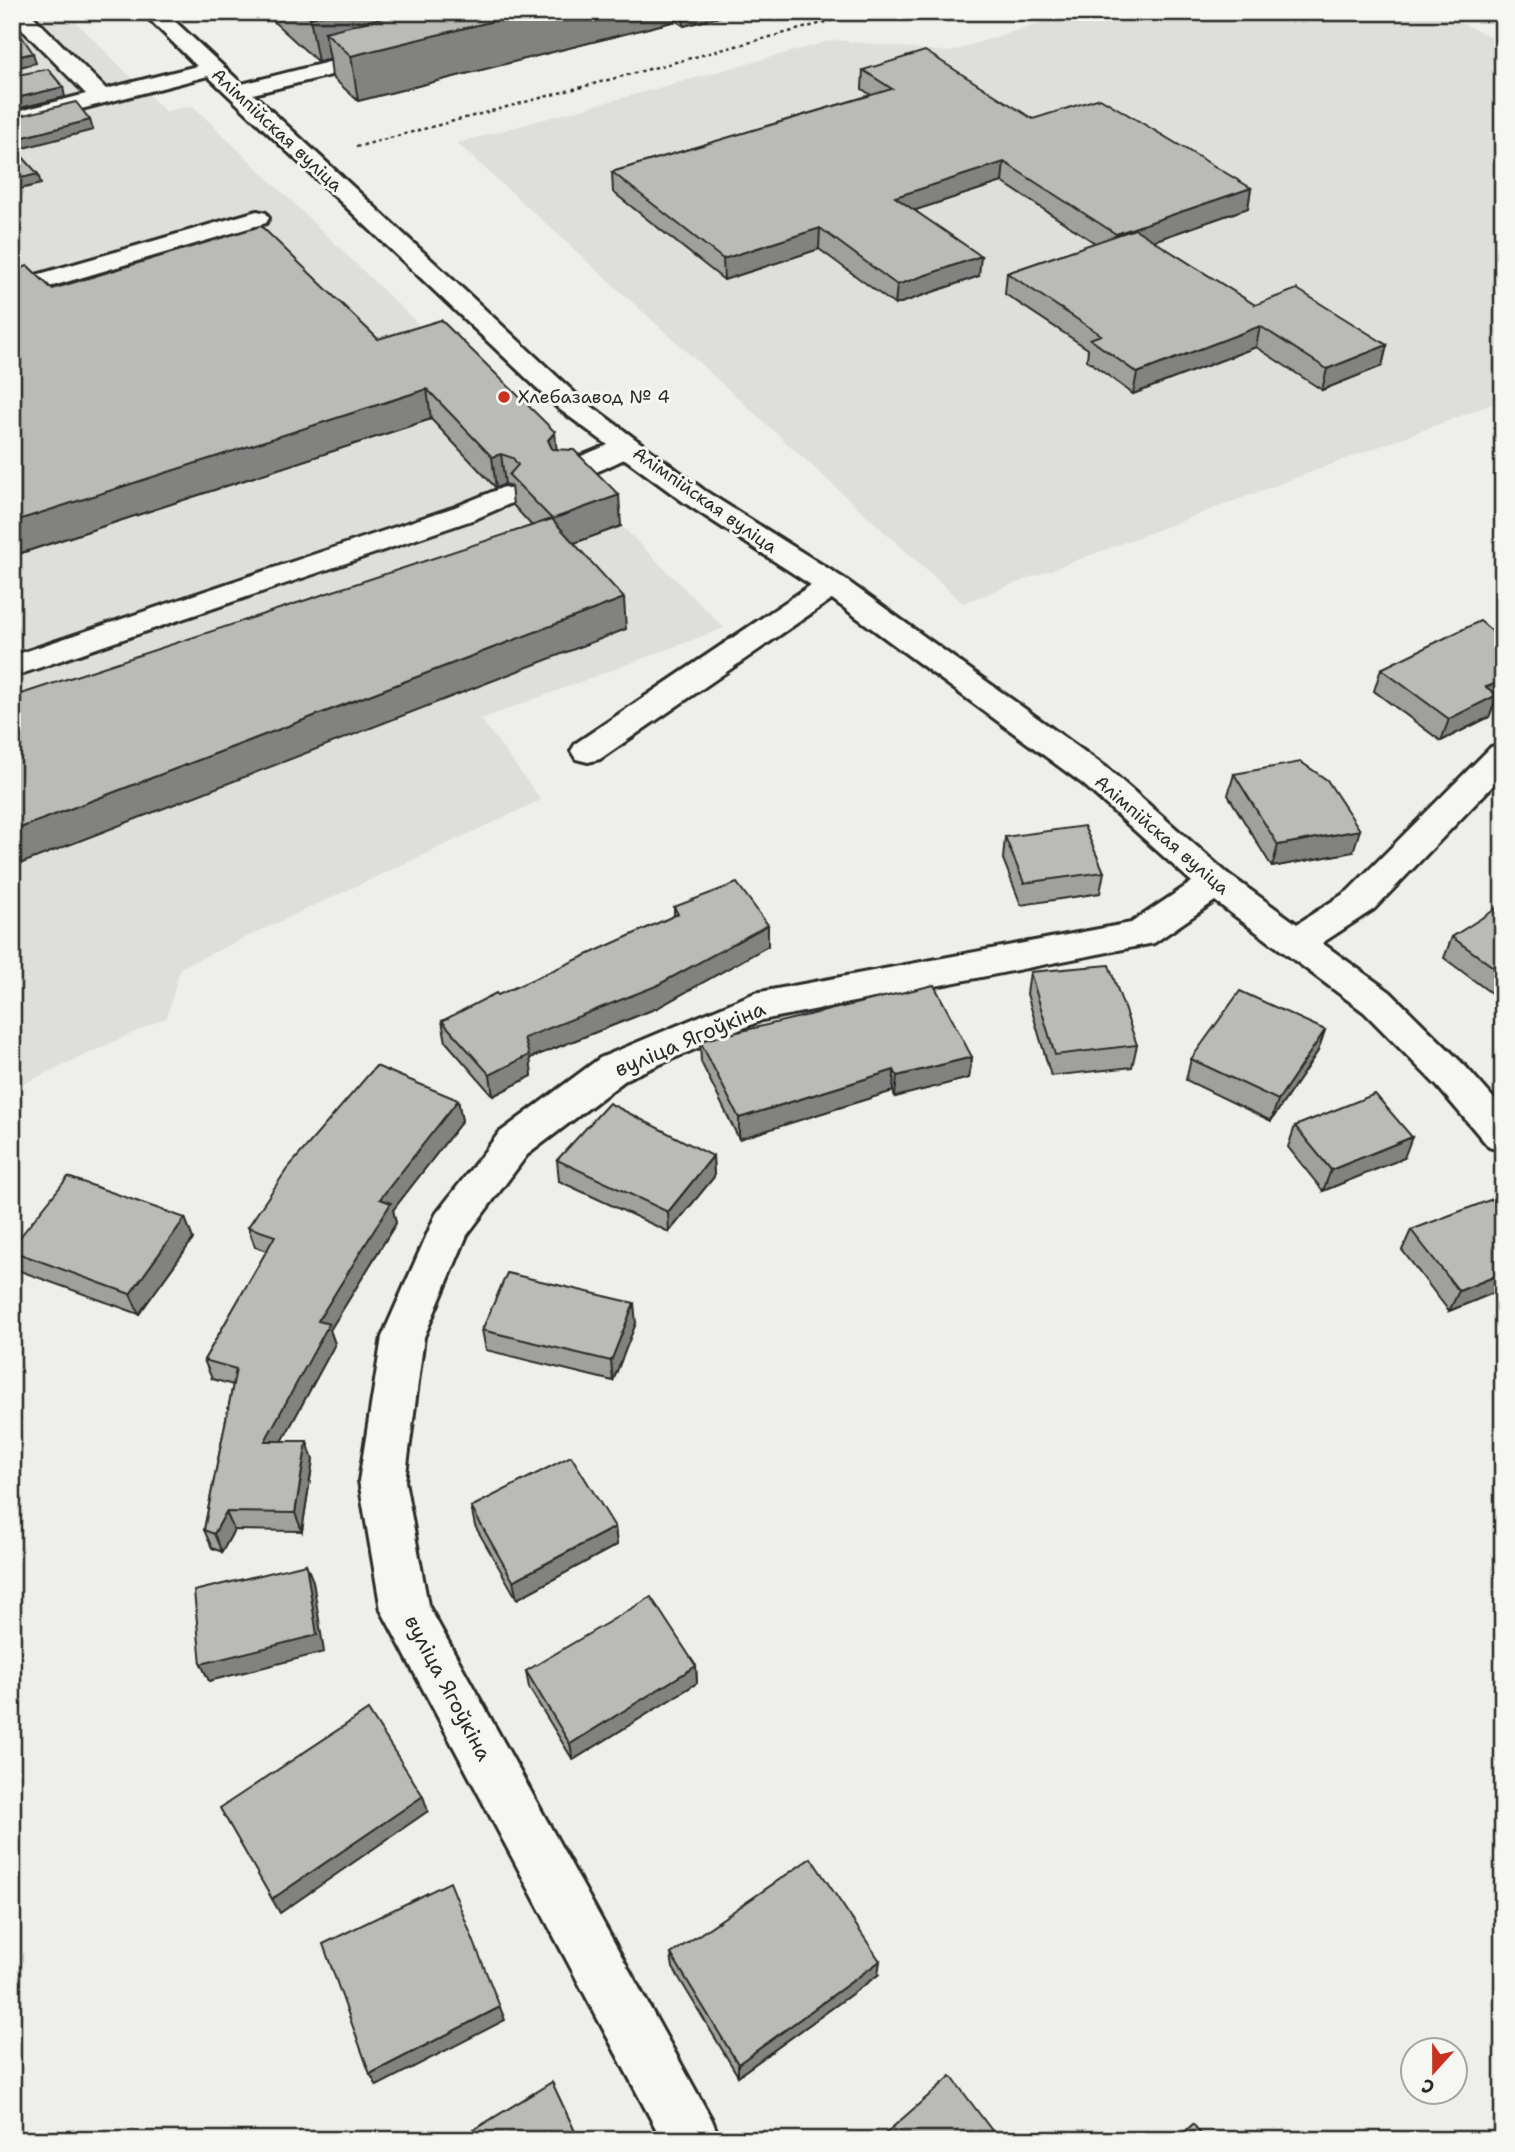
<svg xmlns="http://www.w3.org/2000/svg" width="1515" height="2152" viewBox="0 0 1515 2152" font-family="'Shantell Sans',sans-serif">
	<rect width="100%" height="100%" fill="#eeeeea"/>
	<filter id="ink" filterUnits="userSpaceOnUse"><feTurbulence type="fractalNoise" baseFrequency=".0143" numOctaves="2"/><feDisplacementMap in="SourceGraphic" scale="14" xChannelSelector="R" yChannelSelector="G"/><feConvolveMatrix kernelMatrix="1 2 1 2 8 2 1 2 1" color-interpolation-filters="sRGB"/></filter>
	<g filter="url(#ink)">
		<g fill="#dededb">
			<polygon points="12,12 66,12 165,111 193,106 445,350 724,628 481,719 541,800 180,968 167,1017 12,1089"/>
			<polygon points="1074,12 1437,12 1503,42 1503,400 963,603 457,143 834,40 949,52"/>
		</g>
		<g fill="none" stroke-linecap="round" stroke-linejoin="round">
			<g stroke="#2b2b2b" stroke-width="6">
				<g id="minor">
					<path d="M 12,12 L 29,12 L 106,89 L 197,66 L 142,12 L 165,12 L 242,84 L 380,49 L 388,51 L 391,56 L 388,61 L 253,94 L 579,397 L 705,491 L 843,578 L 1107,768 L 1228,874 L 1297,924 L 1348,891 L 1491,747 L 1503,744 L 1503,775 L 1374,909 L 1322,943 L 1390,992 L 1466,1067 L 1503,1109 L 1503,1151 L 1489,1147 L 1438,1087 L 1364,1012 L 1215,901 L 1154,943 L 762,1020 L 628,1078 L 527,1155 L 467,1235 L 424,1337 L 405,1481 L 428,1605 L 712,2120 L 720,2140 L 662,2140 L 381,1610 L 359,1481 L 382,1337 L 436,1214 L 499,1133 L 600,1058 L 755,993 L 1131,923 L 1192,882 L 1083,784 L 832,599 L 600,759 L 588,762 L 576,759 L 571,751 L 576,743 L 811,585 L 685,503 L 625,459 C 605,467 579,484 557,478 L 553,472 L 557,466 L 608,445 L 559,409 L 208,76 L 12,127 L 12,113 L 86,94 L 12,19 Z"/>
					<polygon points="257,211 266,213 269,218 266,223 12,298 12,282"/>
					<polygon points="504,487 514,490 519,496 514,502 475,519 12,677 12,656 455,507"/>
				</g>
			</g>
			<polyline stroke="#2b2b2b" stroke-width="2.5" stroke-dasharray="3.5 3.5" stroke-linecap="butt" points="356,147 864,12"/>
			<use href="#minor" fill="#f6f6f2" fill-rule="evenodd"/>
		</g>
		<g fill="#a0a09d" stroke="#2b2b2b" stroke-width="2">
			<polygon points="263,12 738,12 684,26 676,21 358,101 332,77 330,59 318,62"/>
			<polygon points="863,70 1033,119 1251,188 1248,208 1153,241 1255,305 1387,345 1382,366 1322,390 1256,347 1133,394 1087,360 1088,349 1005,294 1007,273 1095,243 1002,182 915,210 979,276 895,305 819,249 724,280 613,192 612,172 871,95 862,89"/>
			<polygon points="12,271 52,289 378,339 557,449 621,526 574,543 626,629 513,505 511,486 505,484 496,488 431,419 12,556"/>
			<polygon points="1381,669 1495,702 1489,717 1441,741 1374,691"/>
			<polygon points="1234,774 1353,852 1272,867 1228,795"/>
			<polygon points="1005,837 1104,872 1100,893 1021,905 1003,859"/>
			<polygon points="1503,906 1503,1002 1444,958 1452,937"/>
			<polygon points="674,907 768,925 768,946 657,1008 530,1058 532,1076 493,1096 446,1042 442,1021 674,916"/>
			<polygon points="1030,972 1137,1045 1132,1067 1051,1076 1027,994"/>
			<polygon points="1325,1030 1318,1051 1271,1121 1186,1080 1191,1059"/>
			<polygon points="700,1041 972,1057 969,1078 895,1097 893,1091 739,1139 701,1062"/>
			<polygon points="458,1100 462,1121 393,1210 396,1223 330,1330 335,1344 282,1441 313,1460 302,1531 234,1530 222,1552 212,1548 204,1530 233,1385 212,1379 204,1360 267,1251 255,1247 248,1227"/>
			<polygon points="1295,1126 1404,1158 1323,1191 1288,1147"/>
			<polygon points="713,1156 714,1177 669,1232 559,1181 557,1160"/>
			<polygon points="185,1218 193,1239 139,1314 20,1271 12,1255 12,1247"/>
			<polygon points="1411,1230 1503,1289 1449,1311 1402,1250"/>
			<polygon points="636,1323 613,1381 486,1350 482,1330"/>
			<polygon points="471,1507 615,1527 617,1545 517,1599 475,1526"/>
			<polygon points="696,1666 697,1683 573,1760 529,1688 526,1671"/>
			<polygon points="671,1954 878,1975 738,2076 673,1968"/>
		</g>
		<g fill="#828280" stroke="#2b2b2b" stroke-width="2">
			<polygon points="332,12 518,12 325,32 330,59 318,62 310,18"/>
			<polygon points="530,12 676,12 676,21 358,101 351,56"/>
			<polygon points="683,12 738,12 684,26"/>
			<polygon points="33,53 36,63 12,69 12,58"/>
			<polygon points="63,87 65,97 12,110 12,99"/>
			<polygon points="90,120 93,130 12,151 12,140"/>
			<polygon points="1004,162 1002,182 894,217 895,197"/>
			<polygon points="38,174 41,184 12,191 12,180"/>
			<polygon points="1251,188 1248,208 1113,255 1116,234"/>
			<polygon points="820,228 819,249 724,280 723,259"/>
			<polygon points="981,256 979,276 895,305 897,285"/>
			<polygon points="1260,326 1256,347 1133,394 1137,373"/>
			<polygon points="1387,345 1382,366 1322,390 1327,369"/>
			<polygon points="427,389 431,419 12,556 12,522"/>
			<polygon points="555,432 558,463 548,440"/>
			<polygon points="501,454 505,484 496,488 492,457"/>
			<polygon points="619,495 621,526 555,550 552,519"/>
			<polygon points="624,598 626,629 12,867 12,831"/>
			<polygon points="1503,681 1503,699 1495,702 1489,717 1441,741 1449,719 1486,687"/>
			<polygon points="1360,830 1353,852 1272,867 1278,845"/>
			<polygon points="768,925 768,946 657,1008 530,1058 532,1076 493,1096 490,1075 524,1038"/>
			<polygon points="1325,1030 1318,1051 1271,1121 1278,1100"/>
			<polygon points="972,1057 969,1078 895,1097 897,1076"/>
			<polygon points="894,1070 893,1091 739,1139 739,1118"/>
			<polygon points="458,1100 462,1121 393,1210 396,1223 330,1330 335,1344 272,1460 265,1441 318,1321 380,1199"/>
			<polygon points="1412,1137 1404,1158 1323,1191 1331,1170"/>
			<polygon points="713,1156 714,1177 669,1232 668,1212"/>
			<polygon points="185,1218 193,1239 139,1314 130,1294"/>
			<polygon points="1503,1273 1503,1289 1449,1311 1459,1291"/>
			<polygon points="634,1303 636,1323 613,1381 611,1361"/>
			<polygon points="307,1441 313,1460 302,1531 295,1513"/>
			<polygon points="226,1512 234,1530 222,1552 214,1534"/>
			<polygon points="615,1527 617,1545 517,1599 513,1581"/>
			<polygon points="306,1564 313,1581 324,1652 209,1681 201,1664"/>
			<polygon points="696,1666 697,1683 573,1760 570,1744"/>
			<polygon points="423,1796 428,1811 280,1913 272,1899"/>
			<polygon points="880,1961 878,1975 738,2076 738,2064"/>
			<polygon points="500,2007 505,2020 377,2086 370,2074"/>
		</g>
		<g fill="#babab7" stroke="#2b2b2b" stroke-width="2">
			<polygon points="304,12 332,12 310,18"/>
			<polygon points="406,12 530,12 351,56 325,32"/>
			<polygon points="12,30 14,32 18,31 33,53 12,58"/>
			<polygon points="925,51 1033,119 1100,98 1251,188 1116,234 1004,162 895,197 981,256 897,285 820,228 723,259 612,172 892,89 863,70"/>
			<polygon points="48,69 63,87 12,99 12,76"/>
			<polygon points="76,102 90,120 12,140 12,118"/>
			<polygon points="12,145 38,174 12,180"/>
			<polygon points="261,226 378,339 441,320 555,432 548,440 552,449 574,450 619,495 552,519 509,475 518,465 513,458 501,454 492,457 427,389 12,522 12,271 28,266 52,289"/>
			<polygon points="1135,229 1255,305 1297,289 1387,345 1327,369 1260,326 1137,373 1090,339 1101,335 1007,273"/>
			<polygon points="552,519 624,598 12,831 12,697"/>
			<polygon points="1480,621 1503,640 1503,681 1486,687 1497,695 1449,719 1381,669"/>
			<polygon points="1301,762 1327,780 1360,830 1278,845 1234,774"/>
			<polygon points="1084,826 1104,872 1024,883 1005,837"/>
			<polygon points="737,883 768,925 656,986 524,1038 529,1055 490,1075 442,1021 496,993 498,995 678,914 674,907"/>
			<polygon points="1502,905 1503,906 1503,974 1452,937"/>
			<polygon points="1109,965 1137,1045 1055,1055 1030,972"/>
			<polygon points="934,985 972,1057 897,1076 894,1070 739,1118 700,1041"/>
			<polygon points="1240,991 1325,1030 1278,1100 1191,1059"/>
			<polygon points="376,1066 458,1100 380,1199 391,1203 318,1321 329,1324 265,1441 307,1441 295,1513 226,1512 214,1534 204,1530 236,1369 204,1360 275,1236 248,1227 287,1169"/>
			<polygon points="1375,1094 1412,1137 1331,1170 1295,1126"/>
			<polygon points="609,1103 713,1156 668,1212 557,1160"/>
			<polygon points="68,1177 185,1218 130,1294 12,1251 12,1247"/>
			<polygon points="1503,1195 1503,1273 1459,1291 1411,1230"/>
			<polygon points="507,1273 634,1303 611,1361 482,1330"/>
			<polygon points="571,1456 615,1527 513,1581 471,1507"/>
			<polygon points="306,1564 317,1635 201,1664 194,1591"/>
			<polygon points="651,1597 696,1666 570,1744 526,1671"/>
			<polygon points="368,1710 423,1796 272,1899 220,1808"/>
			<polygon points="811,1858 880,1961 738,2064 671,1954"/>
			<polygon points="450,1882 500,2007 370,2074 323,1944"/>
			<polygon points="951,2076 999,2140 878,2140"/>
			<polygon points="552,2082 579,2140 457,2140"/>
			<polygon points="1193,2124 1206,2140 1176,2140"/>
		</g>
	</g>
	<circle fill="#c8321e" stroke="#f6f6f2" stroke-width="2.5" cx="504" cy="397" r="7"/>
	<g text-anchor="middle" stroke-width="6" stroke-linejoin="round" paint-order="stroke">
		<g font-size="18" fill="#2b2b2b" stroke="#f6f6f2">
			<text transform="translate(277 130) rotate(43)" y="6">Алімпійская вуліца</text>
			<text transform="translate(705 500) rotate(35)" y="6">Алімпійская вуліца</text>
			<text transform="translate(1162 835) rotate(41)" y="6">Алімпійская вуліца</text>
		</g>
		<g font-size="18" fill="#2b2b2b" stroke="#f6f6f2" text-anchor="start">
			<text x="518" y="403">Хлебазавод № 4</text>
		</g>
		<g font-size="21" fill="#2b2b2b" stroke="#f6f6f2">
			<text transform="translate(690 1039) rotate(-23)" y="7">вуліца Ягоўкіна</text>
			<text transform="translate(448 1688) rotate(62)" y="7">вуліца Ягоўкіна</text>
		</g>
	</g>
	<rect width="1515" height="2152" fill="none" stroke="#f6f6f2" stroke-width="42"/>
	<rect x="21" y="21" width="1473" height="2110" fill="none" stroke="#2b2b2b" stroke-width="2.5" filter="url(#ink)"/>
	<g transform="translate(1434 2071) rotate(201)"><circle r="33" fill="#f6f6f2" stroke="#a5a5a2" stroke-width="2"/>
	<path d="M0-5L12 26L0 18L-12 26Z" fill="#c8321e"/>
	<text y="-10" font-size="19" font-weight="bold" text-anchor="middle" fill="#2b2b2b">С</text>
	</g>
</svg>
